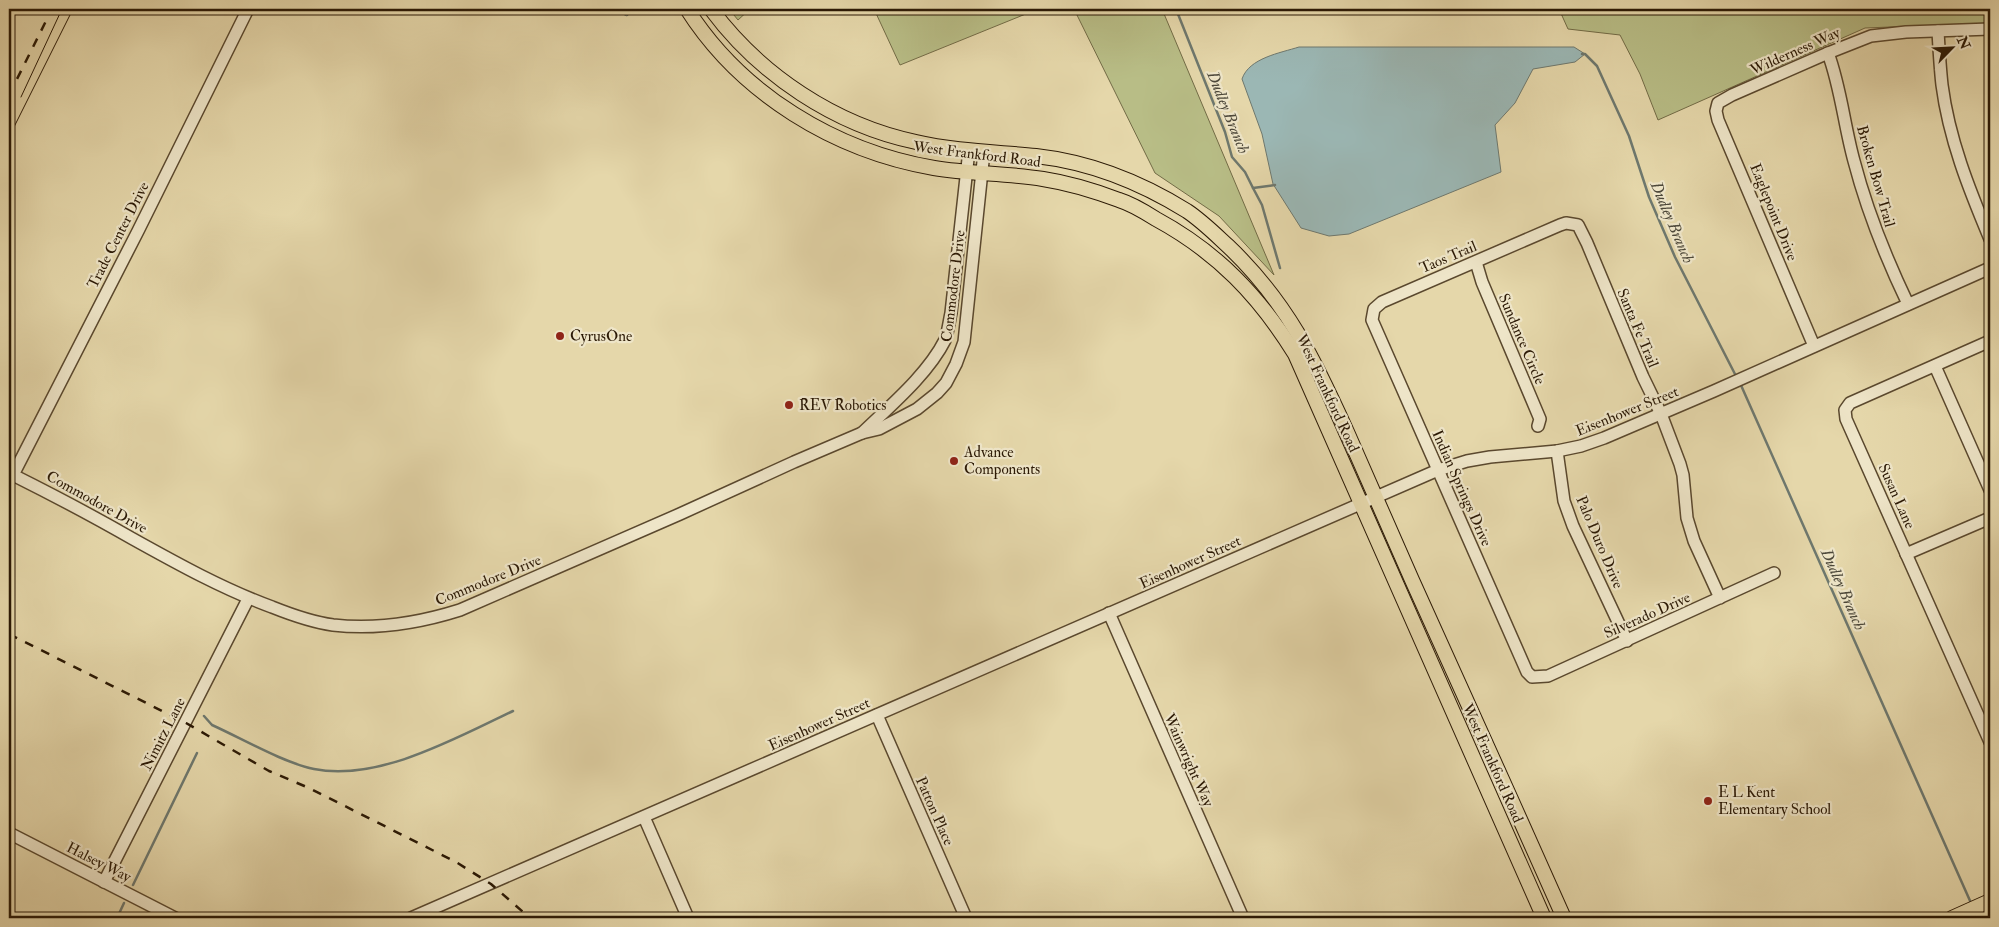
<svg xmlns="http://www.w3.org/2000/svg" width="1999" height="927" viewBox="0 0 1999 927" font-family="'IM FELL Double Pica',serif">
	<rect width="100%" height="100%" fill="#e5d7aa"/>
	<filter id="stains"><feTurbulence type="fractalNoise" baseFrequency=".004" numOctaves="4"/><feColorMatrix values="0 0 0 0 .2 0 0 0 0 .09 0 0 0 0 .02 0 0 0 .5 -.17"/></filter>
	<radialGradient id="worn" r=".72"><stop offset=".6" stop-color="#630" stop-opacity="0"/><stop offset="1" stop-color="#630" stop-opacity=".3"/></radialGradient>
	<g fill="#b8bd86" stroke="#726b46">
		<polygon points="729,9 750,9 738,20"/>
		<polygon points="874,9 1038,9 900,65"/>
		<polygon points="1074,9 1162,9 1274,275 1219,216 1155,173"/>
		<polygon points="1559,9 1990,9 1990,23 1865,28 1658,120 1640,74 1620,35 1568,29"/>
	</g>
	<g fill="#9bb7b4" stroke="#6e786e">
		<path d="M 586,9 L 635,9 L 627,16 C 615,9 600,15 586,9 Z"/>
		<path d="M 1299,47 L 1574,47 L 1585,54 L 1575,62 L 1533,69 L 1515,103 L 1495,125 L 1501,172 L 1349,234 L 1329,236 L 1301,228 L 1273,184 L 1262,134 L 1242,79 C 1249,58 1280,53 1299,47 Z"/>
	</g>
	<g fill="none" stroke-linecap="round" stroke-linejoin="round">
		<g stroke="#6e786e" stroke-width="2.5">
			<polyline points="1176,9 1225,132 1232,157 1245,172 1253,188 1275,185"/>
			<polyline points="1582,54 1585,54 1597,66 1629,136 1649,197 1675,257 1737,378"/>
			<polyline points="1253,188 1262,205 1280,268"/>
			<polyline points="1740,383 1971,903"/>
			<path d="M 204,716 L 212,725 C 241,738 284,763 314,769 C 378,782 456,738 513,711"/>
			<polyline points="133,885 197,753"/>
			<polyline points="117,918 124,903"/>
		</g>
		<g stroke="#5a482e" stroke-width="14">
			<g id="minor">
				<path d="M 248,9 L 138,231 L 13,475 C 53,495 93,516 133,539 C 178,564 223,589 272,607 C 292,615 311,622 333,625 C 377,630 419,623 460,610 L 680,514 L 794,462 L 862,433 L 879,429 L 917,409 L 937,393 L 946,383 L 956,364 L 964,342 L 984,152"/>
				<path d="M 1938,31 C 1939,49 1940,67 1942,85 C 1949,139 1969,189 1990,239"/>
				<path d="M 1828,53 C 1841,88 1844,125 1854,161 C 1867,211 1886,258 1908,304"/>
				<polyline points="1476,262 1482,282 1540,419 1538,426"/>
				<polyline points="1990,341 1850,403 1845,410 1846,419 1990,742"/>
				<polyline points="1814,346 1718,120 1716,111 1718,103 1732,95 1828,53 1871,36 1906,32 1990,29"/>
				<polyline points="1935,366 1990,490"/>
				<path d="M 862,433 C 890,406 928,374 945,340 C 948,332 949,322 951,313 L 969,150"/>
				<polyline points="1557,451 1564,501 1573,526 1627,641"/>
				<polyline points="1906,554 1990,518"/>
				<polyline points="1720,598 1694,541 1687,518 1683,475 1680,464 1661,414 1643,377 1587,243 1578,225 1566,223 1560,225 1382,302 1374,309 1372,320 1527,672 1532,677 1548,676 1774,573"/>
				<polyline points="1109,613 1243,918"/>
				<polyline points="877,715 966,918"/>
				<polyline points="644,817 688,918"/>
				<polyline points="9,833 175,918"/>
				<polyline points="104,882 248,599"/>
				<polyline points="411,918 1438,470 1467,461 1490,457 1557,451 1581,446 1604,438 1714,391 1990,268"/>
			</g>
		</g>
		<g stroke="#2b1905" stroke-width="16">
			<g id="major">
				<path d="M 687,9 C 741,94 835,151 934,168 C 970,174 1007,173 1043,179 C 1069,183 1095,191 1119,200 C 1132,204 1145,212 1156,219 C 1217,252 1259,296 1295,354 L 1544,918"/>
				<path d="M 711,9 C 760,75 835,125 916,142 C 955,151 996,152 1036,156 C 1089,162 1142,183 1187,211 C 1202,221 1215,234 1228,246 C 1287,302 1314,359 1347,432 C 1369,481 1390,531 1412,580 C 1463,693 1514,805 1564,918"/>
				<polyline points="1952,918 1990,901"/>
			</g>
		</g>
		<use href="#minor" stroke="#eee5c8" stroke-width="11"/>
		<use href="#major" stroke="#e5d7aa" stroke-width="14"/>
		<g stroke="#2b1905" stroke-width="1">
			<polyline points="21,97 62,9"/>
			<polyline points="9,137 73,9"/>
		</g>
		<g stroke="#2b1905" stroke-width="2.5" stroke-dasharray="9 9" stroke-linecap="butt">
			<polyline points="9,95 52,9"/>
			<polyline points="9,634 186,723 269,771 309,788 456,862 491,884 530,918"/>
		</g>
	</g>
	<g fill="#8f2418" stroke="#eee5c8" stroke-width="2">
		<circle cx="560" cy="336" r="5"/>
		<circle cx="789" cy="405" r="5"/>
		<circle cx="954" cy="461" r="5"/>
		<circle cx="1708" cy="801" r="5"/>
	</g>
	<g text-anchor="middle" stroke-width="4.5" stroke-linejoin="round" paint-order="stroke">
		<g font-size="15" fill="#2b1905" stroke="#eee5c8">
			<text transform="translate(1795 51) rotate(-24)" y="5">Wilderness Way</text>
			<text transform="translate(977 154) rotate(7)" y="5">West Frankford Road</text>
			<text transform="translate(1876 176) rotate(74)" y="5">Broken Bow Trail</text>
			<text transform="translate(1774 212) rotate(68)" y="5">Eaglepoint Drive</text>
			<text transform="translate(118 235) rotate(-63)" y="5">Trade Center Drive</text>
			<text transform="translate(1448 257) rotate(-23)" y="5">Taos Trail</text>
			<text transform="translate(953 286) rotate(-83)" y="5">Commodore Drive</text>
			<text transform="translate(1638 328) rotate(67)" y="5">Santa Fe Trail</text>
			<text transform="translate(1522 339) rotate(67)" y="5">Sundance Circle</text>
			<text transform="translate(1328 393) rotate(65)" y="5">West Frankford Road</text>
			<text transform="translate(1627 411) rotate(-22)" y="5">Eisenhower Street</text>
			<text transform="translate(1462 488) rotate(66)" y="5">Indian Springs Drive</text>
			<text transform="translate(1897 496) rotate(66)" y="5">Susan Lane</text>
			<text transform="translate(97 502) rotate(29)" y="5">Commodore Drive</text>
			<text transform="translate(1600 542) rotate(67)" y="5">Palo Duro Drive</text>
			<text transform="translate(1190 562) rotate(-24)" y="5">Eisenhower Street</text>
			<text transform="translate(488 580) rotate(-22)" y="5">Commodore Drive</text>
			<text transform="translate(1647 615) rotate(-24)" y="5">Silverado Drive</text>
			<text transform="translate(819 724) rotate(-24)" y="5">Eisenhower Street</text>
			<text transform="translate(163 734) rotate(-63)" y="5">Nimitz Lane</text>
			<text transform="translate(1189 760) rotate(66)" y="5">Wainwright Way</text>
			<text transform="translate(1493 763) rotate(66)" y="5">West Frankford Road</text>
			<text transform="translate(935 811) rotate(66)" y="5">Patton Place</text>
			<text transform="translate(99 862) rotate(27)" y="5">Halsey Way</text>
		</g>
		<g font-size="15" fill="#2b1905" stroke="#eee5c8" text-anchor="start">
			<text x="570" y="341">CyrusOne</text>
			<text x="799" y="410">REV Robotics</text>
			<text x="964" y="457">Advance<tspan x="964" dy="17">Components</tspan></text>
			<text x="1718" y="797">E L Kent<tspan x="1718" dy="17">Elementary School</tspan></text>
		</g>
		<g font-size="16" font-style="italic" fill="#4d483a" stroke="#eee5c8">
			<text transform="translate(1229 112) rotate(68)" y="6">Dudley Branch</text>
			<text transform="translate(1673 222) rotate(67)" y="6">Dudley Branch</text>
			<text transform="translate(1844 589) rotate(66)" y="6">Dudley Branch</text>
		</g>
	</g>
	<rect width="1999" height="927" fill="none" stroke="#e5d7aa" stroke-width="30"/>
	<rect x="10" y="10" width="1979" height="907" fill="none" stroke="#2b1905" stroke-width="2.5"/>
	<rect x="15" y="15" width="1969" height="897" fill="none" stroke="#2b1905"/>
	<g transform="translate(1952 48) rotate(66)" stroke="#eee5c8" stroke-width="4" paint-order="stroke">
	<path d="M0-4L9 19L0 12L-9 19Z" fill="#2b1905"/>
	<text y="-8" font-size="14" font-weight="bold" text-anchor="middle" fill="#2b1905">N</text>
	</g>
	<rect width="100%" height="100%" filter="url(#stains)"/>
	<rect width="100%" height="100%" fill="url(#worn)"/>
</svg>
